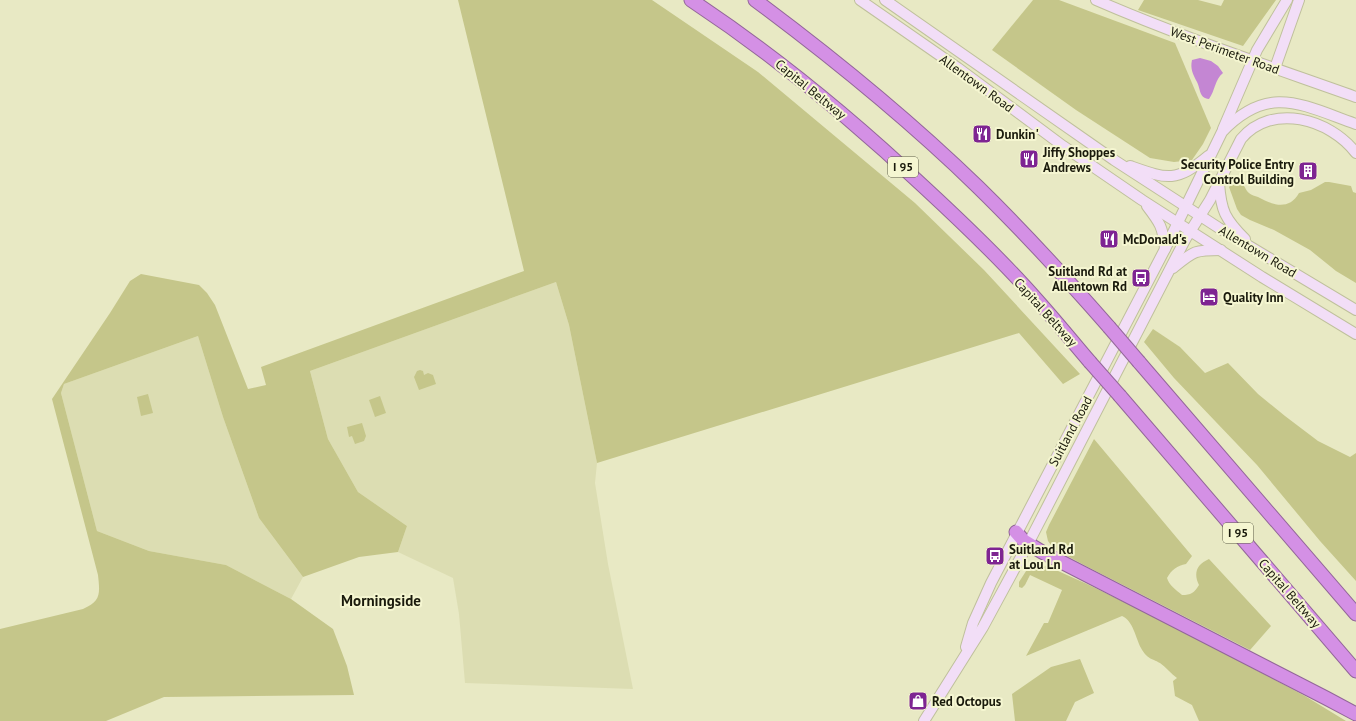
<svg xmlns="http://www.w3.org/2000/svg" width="1356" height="721" viewBox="0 0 1356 721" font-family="'PT Sans',sans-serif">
	<rect width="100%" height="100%" fill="#e8e9c4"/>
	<g fill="#dcddb2">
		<polygon points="556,282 569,325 597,463 595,483 608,564 633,689 465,683 459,614 453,578 398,552 407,526 358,492 328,439 310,371"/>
		<polygon points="198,336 223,417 259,518 303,577 291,599 226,565 149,551 97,531 61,393 64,384"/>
	</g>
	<g fill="#c5c68a">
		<path d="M 458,0 L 652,0 L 758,72 L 915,203 L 984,270 L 1080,374 L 1063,384 L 1019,333 L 597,463 L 569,325 L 556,282 L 310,371 L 328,439 L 358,492 L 407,526 L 398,552 L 359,557 L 303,577 L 259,518 L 223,417 L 198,336 L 64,384 L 61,393 L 97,531 L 149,551 L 226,565 L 291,599 L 333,629 L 347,666 L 354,695 L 164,697 L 106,721 L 0,721 L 0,629 L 83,609 C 101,601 100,594 98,575 L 52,399 L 110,313 L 130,281 L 141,274 L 199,285 L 207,293 L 215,305 L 248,389 L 266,385 L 261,367 L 524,271 Z"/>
		<polygon points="1033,0 1059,0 1175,43 1211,128 1203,144 1192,160 1174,162 1150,158 1076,110 992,50"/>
		<polygon points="1144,0 1198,0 1221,6 1224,0 1276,0 1243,46 1138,10"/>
		<path d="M 1325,182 L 1329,182 L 1351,186 L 1353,192 L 1356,193 L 1356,283 L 1336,271 L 1310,250 L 1274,230 L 1250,220 L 1241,215 L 1237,209 L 1229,187 L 1231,185 L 1242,183 C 1244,185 1245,188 1247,191 C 1249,194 1254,196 1258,197 C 1272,205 1289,211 1299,193 L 1311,190 Z"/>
		<polygon points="1153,329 1180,347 1205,373 1228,363 1258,394 1285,416 1318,441 1350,457 1356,453 1356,581 1320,541 1257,465 1174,378 1144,342"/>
		<polygon points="420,370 423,371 424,375 428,373 433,375 436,384 419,390 414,377 417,371"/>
		<polygon points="148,394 153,413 141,416 137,397"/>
		<polygon points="380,396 386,413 375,417 369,400"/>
		<polygon points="362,423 366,436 364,441 355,444 352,436 349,437 347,427"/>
		<path d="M 1094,439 L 1192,556 L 1186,564 C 1177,566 1172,569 1167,578 C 1169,585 1176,590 1182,595 C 1191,595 1194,593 1199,585 C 1193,573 1197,564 1209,559 L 1271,626 L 1250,650 L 1086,566 L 1054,549 L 1048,541 L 1046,532 L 1049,525 Z"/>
		<path d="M 1038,565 L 1047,566 L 1087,584 L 1181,630 L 1305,696 L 1346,721 L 1199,721 L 1192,705 L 1175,696 L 1173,681 L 1177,678 C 1171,674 1166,667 1160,663 C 1151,658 1147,659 1141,648 C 1136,639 1133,620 1122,616 L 1026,656 L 1044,623 L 1048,623 L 1062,590 L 1030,575 L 1025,585 L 1022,588 L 1019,587 L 1019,582 L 1028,568 Z"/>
		<polygon points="1080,659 1094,693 1075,702 1066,721 1015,721 1012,694 1051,667"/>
	</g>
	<path fill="#c486d3" d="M 1200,58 L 1211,61 L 1218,66 L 1223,73 C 1215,79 1215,91 1209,99 C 1199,98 1201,90 1197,82 C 1193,74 1190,69 1192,60 Z"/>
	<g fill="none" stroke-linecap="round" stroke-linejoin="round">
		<g stroke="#bfc09c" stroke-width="12">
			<g id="secondary">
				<polyline points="860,0 958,68 1063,146 1142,200 1262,277 1356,334"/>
				<polyline points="885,0 1114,160 1219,228 1356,310"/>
				<path d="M 1096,0 C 1181,37 1269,66 1356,97"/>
				<polyline points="1275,68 1299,0"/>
				<polyline points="1223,129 1257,50 1287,0"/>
				<path d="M 1130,166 C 1167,179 1176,183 1208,156"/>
				<path d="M 1219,183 C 1221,211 1225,219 1245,239"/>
				<path d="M 1147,206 C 1160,223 1163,227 1165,249"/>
				<path d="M 1173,268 C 1194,251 1194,250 1221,250"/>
				<path d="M 966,647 L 973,623 L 991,583 L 1165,249 L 1222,132 C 1269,83 1302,105 1356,124"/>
				<path d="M 924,721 L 983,627 L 1028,544 L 1186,238 L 1210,200 L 1241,139 C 1272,102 1330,119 1356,153"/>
			</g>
		</g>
		<g stroke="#936799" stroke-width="15">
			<g id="highway">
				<path d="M 691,0 C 774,55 852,119 924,187 C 963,223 1002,260 1037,300 C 1055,320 1072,341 1090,362"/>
				<path d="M 755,0 C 833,58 908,119 978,187 C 1024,232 1067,279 1109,327"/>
				<polyline points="1139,362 1356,614"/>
				<polyline points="1120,396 1356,671"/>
				<polyline points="1016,532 1024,541 1042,552 1326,698 1356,714"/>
			</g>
		</g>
		<use href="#secondary" stroke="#f2def7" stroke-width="10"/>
		<use href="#highway" stroke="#d490e5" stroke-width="13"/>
		<g stroke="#936799" stroke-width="15" stroke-linecap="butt">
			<g id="highway-bridge">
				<polyline points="1109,327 1139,362"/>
				<polyline points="1090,362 1120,396"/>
			</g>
		</g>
		<use href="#highway-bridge" stroke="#d490e5" stroke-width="13"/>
	</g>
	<defs>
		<g id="restaurant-square" transform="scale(1)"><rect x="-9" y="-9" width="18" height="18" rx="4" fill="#7e2492" stroke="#f5f6d1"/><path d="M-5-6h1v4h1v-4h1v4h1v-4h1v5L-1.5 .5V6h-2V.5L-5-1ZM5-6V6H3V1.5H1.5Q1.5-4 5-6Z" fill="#fff"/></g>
		<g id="building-square" transform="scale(1)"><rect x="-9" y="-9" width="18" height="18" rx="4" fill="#7e2492" stroke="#f5f6d1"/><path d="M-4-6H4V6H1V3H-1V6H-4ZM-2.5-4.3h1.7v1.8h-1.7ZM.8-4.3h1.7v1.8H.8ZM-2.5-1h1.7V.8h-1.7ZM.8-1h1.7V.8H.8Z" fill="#fff"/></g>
		<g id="bus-square" transform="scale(1)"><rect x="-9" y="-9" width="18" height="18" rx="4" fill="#7e2492" stroke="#f5f6d1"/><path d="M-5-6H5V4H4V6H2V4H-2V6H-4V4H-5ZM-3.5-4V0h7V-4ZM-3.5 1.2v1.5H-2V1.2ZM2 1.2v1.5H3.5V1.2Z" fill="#fff"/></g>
		<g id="hotel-square" transform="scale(1)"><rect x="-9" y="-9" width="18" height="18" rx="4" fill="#7e2492" stroke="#f5f6d1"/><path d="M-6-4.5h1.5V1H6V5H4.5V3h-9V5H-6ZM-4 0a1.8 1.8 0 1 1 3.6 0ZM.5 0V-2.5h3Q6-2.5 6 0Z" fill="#fff"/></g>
		<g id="shop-square" transform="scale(1)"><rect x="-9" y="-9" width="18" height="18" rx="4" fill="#7e2492" stroke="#f5f6d1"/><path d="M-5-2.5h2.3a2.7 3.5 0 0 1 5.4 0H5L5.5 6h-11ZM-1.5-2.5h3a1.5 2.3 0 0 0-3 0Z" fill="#fff"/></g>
	</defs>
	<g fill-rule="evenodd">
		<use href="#restaurant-square" x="982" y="134"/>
		<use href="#restaurant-square" x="1029" y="159"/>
		<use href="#building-square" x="1308" y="171"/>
		<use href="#restaurant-square" x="1109" y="239"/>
		<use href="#bus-square" x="1141" y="278"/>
		<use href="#hotel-square" x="1209" y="297"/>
		<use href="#bus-square" x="995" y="556"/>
		<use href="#shop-square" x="918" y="701"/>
	</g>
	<g text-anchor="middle" stroke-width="4" stroke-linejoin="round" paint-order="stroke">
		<g fill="#f5f6d1" stroke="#5c5c47" stroke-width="1">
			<rect x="888" y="157" width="30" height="20" rx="3"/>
			<rect x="1223" y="523" width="30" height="20" rx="3"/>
		</g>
		<g font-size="12" font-weight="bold" fill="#1a1a0c">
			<text x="903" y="171">I 95</text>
			<text x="1238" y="537">I 95</text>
		</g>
		<g font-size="13" fill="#1a1a0c" stroke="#f5f6d1">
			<text transform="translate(1225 50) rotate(20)" y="5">West Perimeter Road</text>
			<text transform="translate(977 83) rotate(36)" y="5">Allentown Road</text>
			<text transform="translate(811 89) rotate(39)" y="5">Capital Beltway</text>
			<text transform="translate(1258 251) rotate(31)" y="5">Allentown Road</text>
			<text transform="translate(1046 312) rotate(48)" y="5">Capital Beltway</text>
			<text transform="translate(1070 431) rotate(-62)" y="5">Suitland Road</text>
			<text transform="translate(1290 593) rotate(49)" y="5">Capital Beltway</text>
		</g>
		<g font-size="13" font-weight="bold" fill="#1a1a0c" stroke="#f5f6d1" text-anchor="start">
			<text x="996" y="139">Dunkin'</text>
			<text x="1043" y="157">Jiffy Shoppes<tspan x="1043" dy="15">Andrews</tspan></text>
			<text x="1294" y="169" text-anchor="end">Security Police Entry<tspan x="1294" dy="15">Control Building</tspan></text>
			<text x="1123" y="244">McDonald's</text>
			<text x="1127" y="276" text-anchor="end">Suitland Rd at<tspan x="1127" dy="15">Allentown Rd</tspan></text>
			<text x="1223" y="302">Quality Inn</text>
			<text x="1009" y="554">Suitland Rd<tspan x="1009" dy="15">at Lou Ln</tspan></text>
			<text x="932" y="706">Red Octopus</text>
		</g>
		<g font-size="15" font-weight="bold" fill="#1a1a0c" stroke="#f5f6d1">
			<text x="381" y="606">Morningside</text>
		</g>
	</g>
</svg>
